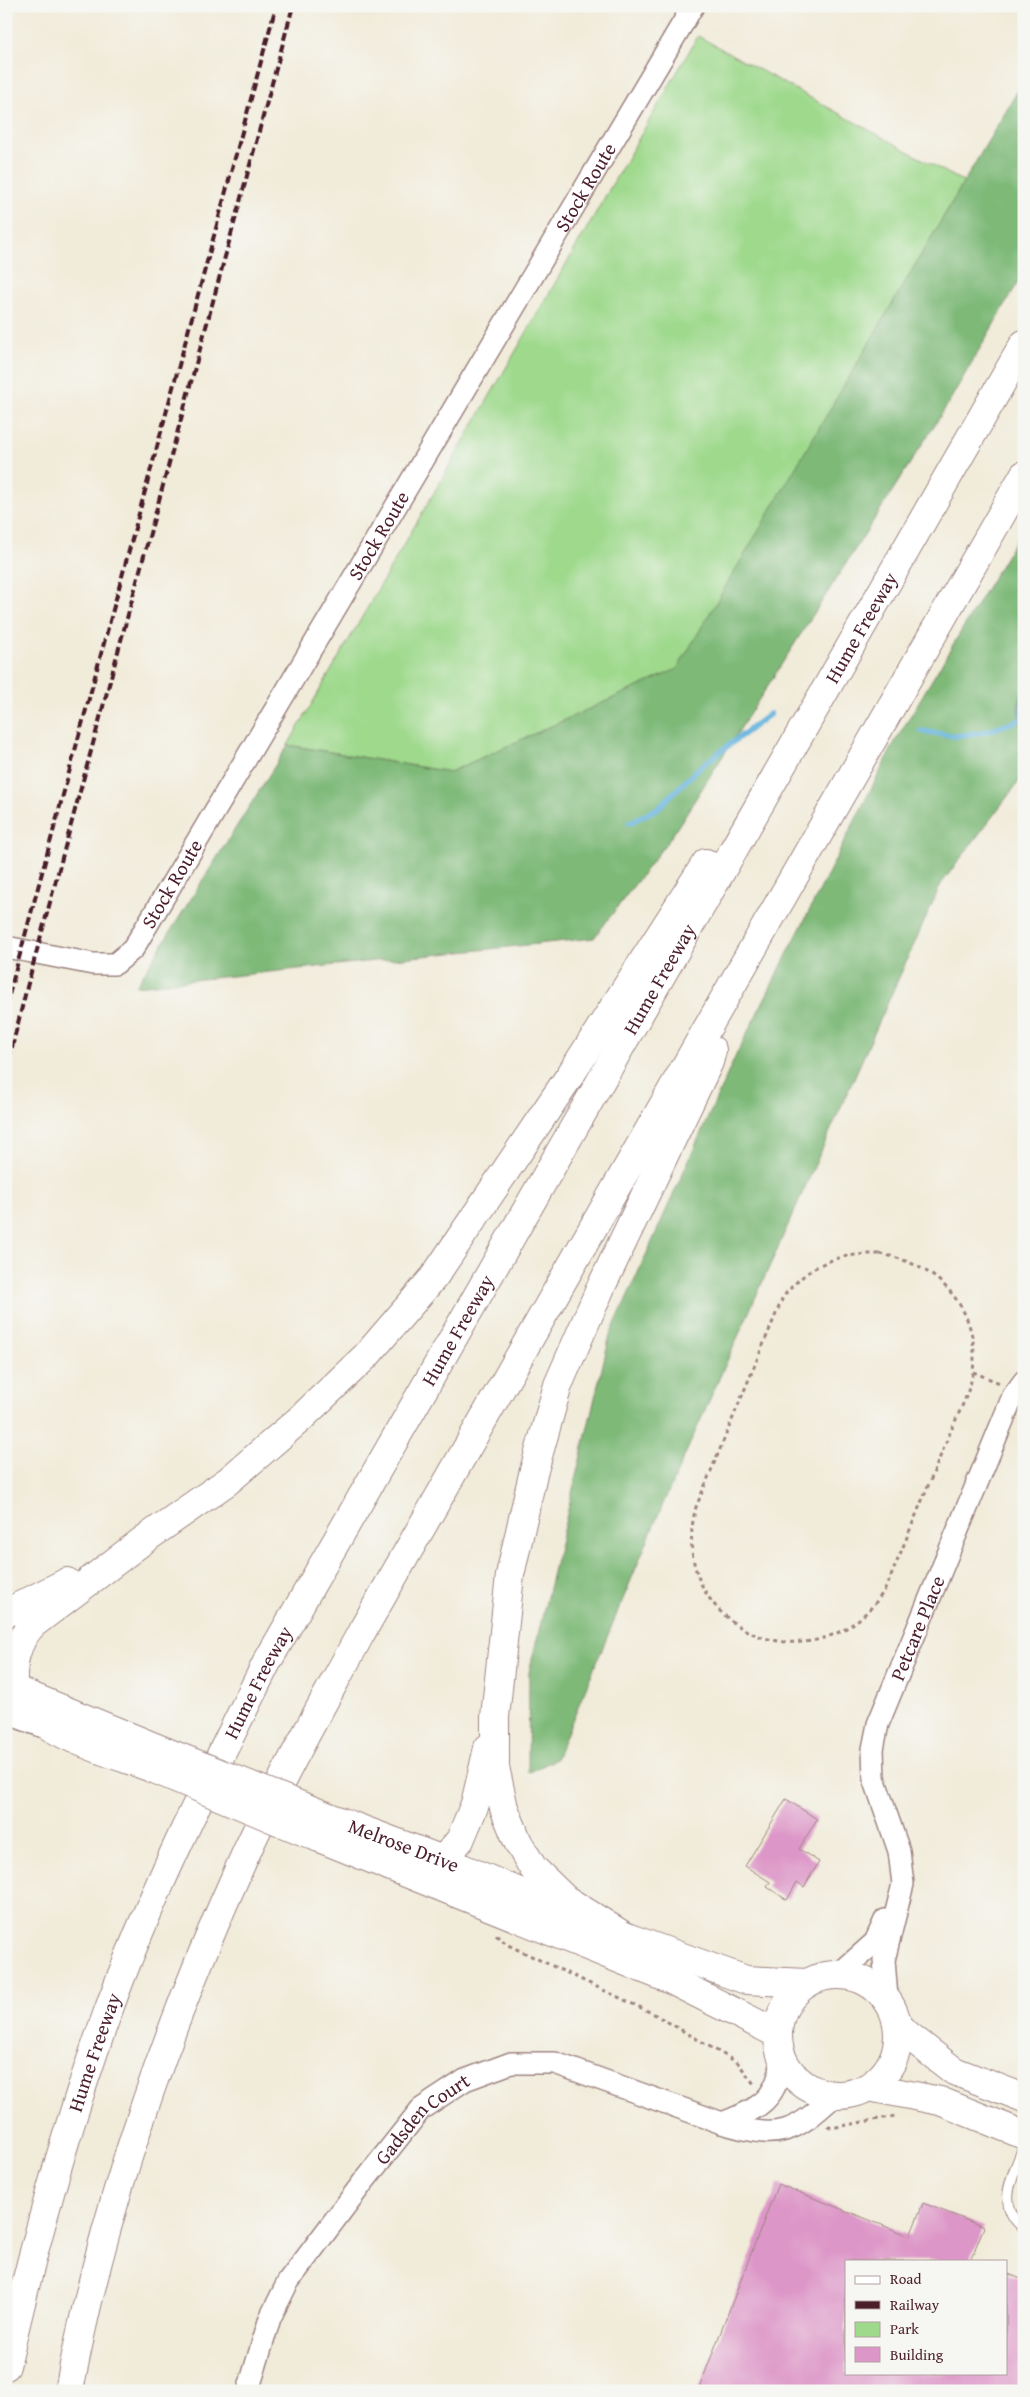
<svg xmlns="http://www.w3.org/2000/svg" width="1030" height="2397" viewBox="0 0 1030 2397" font-family="'Gentium Book Plus',serif">
	<rect width="100%" height="100%" fill="#f6f6f2"/>
	<filter id="ink" filterUnits="userSpaceOnUse"><feTurbulence type="fractalNoise" baseFrequency=".02" numOctaves="2"/><feDisplacementMap in="SourceGraphic" scale="10" xChannelSelector="R" yChannelSelector="G"/><feConvolveMatrix kernelMatrix="1 2 1 2 8 2 1 2 1" color-interpolation-filters="sRGB"/></filter>
	<filter id="wash" filterUnits="userSpaceOnUse"><feTurbulence type="fractalNoise" baseFrequency=".0096" numOctaves="4" result="noise"/><feDisplacementMap in="SourceGraphic" scale="20" xChannelSelector="R" yChannelSelector="G"/><feGaussianBlur stdDeviation="1.12" result="paint"/><feColorMatrix in="noise" values="0 0 0 0 0 0 0 0 0 0 0 0 0 0 0 0 0 1.4 0 .05"/><feComposite in="paint" operator="in"/></filter>
	<g filter="url(#wash)">
		<rect width="100%" height="100%" fill="#f1ebd9"/>
		<polygon fill="#9ed98c" stroke="#747c5c" points="698,36 964,182 678,669 450,772 288,745"/>
		<g fill="#7eb978" stroke="#646c52">
			<polygon points="1024,80 1024,272 946,407 673,834 594,938 136,986 288,745 450,772 677,669"/>
			<polygon points="1024,526 1024,687 1018,707 1024,732 1024,775 941,884 662,1506 556,1759 528,1773 529,1672 610,1335 737,1053 896,740"/>
		</g>
		<path fill="#63b3dd" stroke="#566984" d="M 1024,687 L 1024,732 C 1015,718 1020,702 1024,687 Z"/>
		<g fill="none" stroke-linecap="round" stroke-linejoin="round">
			<g stroke="#63b3dd" stroke-width="5.5">
				<polyline points="921,731 955,736 985,732 1020,720"/>
				<polyline points="629,823 658,808 700,767 770,714"/>
			</g>
		</g>
		<g id="blocks">
			<g fill="#dd96c8">
				<polygon points="786,1799 817,1819 799,1849 819,1862 804,1887 797,1882 787,1900 767,1887 770,1882 745,1866"/>
				<polygon points="778,2184 910,2236 923,2203 984,2227 970,2261 846,2261 846,2373 1006,2373 1006,2273 1024,2280 1024,2391 698,2391"/>
			</g>
		</g>
	</g>
	<g filter="url(#ink)">
		<use href="#blocks" fill-opacity="0" stroke="#9e8582" stroke-width="1"/>
		<g fill="none" stroke-linecap="round" stroke-linejoin="round">
			<g stroke="#9e8582" stroke-width="12">
				<path id="lane" d="M 1024,2146 C 1014,2174 994,2205 1024,2228"/>
			</g>
			<g stroke="#9e8582" stroke-width="24">
				<g id="street">
					<path id="s1" d="M 6,947 L 93,964 L 115,964 L 133,949 L 693,6"/>
					<polyline points="6,1713 41,1726"/>
					<polyline points="839,1974 875,1942 885,1920"/>
					<path id="s2" d="M 887,1998 L 884,1960 L 903,1884 L 899,1851 L 874,1778 L 873,1749 L 878,1724 L 1013,1396 L 1024,1381"/>
					<path d="M 722,2123 C 759,2109 779,2099 782,2056"/>
					<path id="s3" d="M 248,2391 L 270,2318 L 288,2282 L 364,2181 L 421,2109 L 465,2080 L 511,2063 L 555,2063 L 722,2123 C 779,2140 792,2135 835,2095"/>
				</g>
			</g>
			<g stroke="#9e8582" stroke-width="30">
				<g id="secondary">
					<path d="M 13,1689 C 29,1732 113,1753 154,1769"/>
					<polyline points="13,1689 164,1751"/>
					<path id="s4" d="M 329,1817 L 443,1860 L 624,1936 L 746,1980 L 807,1983"/>
					<polyline points="317,1837 669,1979 778,2034"/>
					<circle cx="838" cy="2035" r="60"/>
					<polyline points="898,2027 954,2071 1024,2098"/>
					<polyline points="869,2087 940,2101 1024,2135"/>
				</g>
			</g>
			<g stroke="#9e8582" stroke-width="30">
				<g id="highway">
					<polyline points="6,1613 67,1582"/>
					<path d="M 13,1689 C 12,1664 15,1643 33,1624 L 145,1539 L 228,1481 L 300,1419 L 367,1355 L 434,1277 L 571,1074 L 706,863"/>
					<polyline points="443,1860 460,1840 475,1804 488,1748"/>
					<polyline points="624,1936 565,1899 533,1868 518,1842 504,1808 495,1767 495,1717 510,1575 533,1474 558,1385 601,1287 709,1062 712,1050"/>
					<path id="s5" d="M 6,2366 C 33,2248 65,2131 106,2017 C 150,1895 209,1778 267,1662 L 1024,344"/>
					<path d="M 69,2391 C 102,2212 167,2028 242,1862 C 277,1784 320,1709 361,1633 L 1024,475"/>
				</g>
			</g>
			<g stroke="#9e8582" stroke-width="3" stroke-dasharray="4 4" stroke-linecap="butt">
				<path d="M 880,1254 C 939,1264 981,1310 973,1371 C 970,1394 956,1417 948,1438 C 927,1488 907,1537 887,1586 C 821,1697 663,1630 696,1507 L 783,1297 C 810,1263 838,1253 880,1254 Z"/>
				<polyline points="973,1372 1000,1383"/>
				<polyline points="496,1935 508,1945 654,2014 738,2063 754,2084"/>
				<polyline points="828,2126 831,2128 895,2116"/>
			</g>
			<use href="#lane" stroke="#fff" stroke-width="10"/>
			<use href="#street" stroke="#fff" stroke-width="21"/>
			<use href="#secondary" stroke="#fff" stroke-width="28"/>
			<use href="#highway" stroke="#fff" stroke-width="28"/>
			<g stroke="#4a1f2b" stroke-width="4" stroke-dasharray="8 4" stroke-linecap="butt">
				<polyline points="6,1006 276,6"/>
				<polyline points="6,1071 27,987 293,6"/>
			</g>
			<g stroke="#9e8582" stroke-width="30" stroke-linecap="butt">
				<g id="secondary-bridge">
					<polyline points="164,1751 329,1817"/>
					<polyline points="154,1769 317,1837"/>
				</g>
			</g>
			<use href="#secondary-bridge" stroke="#fff" stroke-width="28"/>
		</g>
	</g>
	<g text-anchor="middle" stroke-width="5" stroke-linejoin="round" paint-order="stroke">
		<g font-size="20" fill="#4a1f2b" stroke="#f6f6f2">
			<text dy="7" stroke="none"><textPath href="#s1" startOffset="1020">Stock Route</textPath></text>
			<text dy="7" stroke="none"><textPath href="#s1" startOffset="615">Stock Route</textPath></text>
			<text dy="7" stroke="none"><textPath href="#s5" startOffset="1946">Hume Freeway</textPath></text>
			<text dy="7" stroke="none"><textPath href="#s1" startOffset="210">Stock Route</textPath></text>
			<text dy="7" stroke="none"><textPath href="#s5" startOffset="1541">Hume Freeway</textPath></text>
			<text dy="7" stroke="none"><textPath href="#s5" startOffset="1136">Hume Freeway</textPath></text>
			<text dy="7" stroke="none"><textPath href="#s2" startOffset="385">Petcare Place</textPath></text>
			<text dy="7" stroke="none"><textPath href="#s5" startOffset="731">Hume Freeway</textPath></text>
			<text dy="7" stroke="none"><textPath href="#s4" startOffset="80">Melrose Drive</textPath></text>
			<text dy="7" stroke="none"><textPath href="#s5" startOffset="326">Hume Freeway</textPath></text>
			<text dy="7" stroke="none"><textPath href="#s3" startOffset="329">Gadsden Court</textPath></text>
		</g>
	</g>
	<rect width="1030" height="2397" fill="none" stroke="#f6f6f2" stroke-width="25"/>
	<rect x="845" y="2260" width="162" height="115" fill="#f6f6f2" stroke="#b1a0a2"/>
	<rect x="855" y="2276" width="25" height="8" fill="#ffffff" stroke="#b1a0a2"/>
	<text x="890" y="2284" font-size="15" fill="#4a1f2b">Road</text>
	<rect x="855" y="2301" width="25" height="8" fill="#4a1f2b" stroke="#b1a0a2"/>
	<text x="890" y="2310" font-size="15" fill="#4a1f2b">Railway</text>
	<rect x="855" y="2322" width="25" height="15" fill="#9ed98c" stroke="#b1a0a2"/>
	<text x="890" y="2334" font-size="15" fill="#4a1f2b">Park</text>
	<rect x="855" y="2347" width="25" height="15" fill="#dd96c8" stroke="#b1a0a2"/>
	<text x="890" y="2360" font-size="15" fill="#4a1f2b">Building</text>
</svg>
